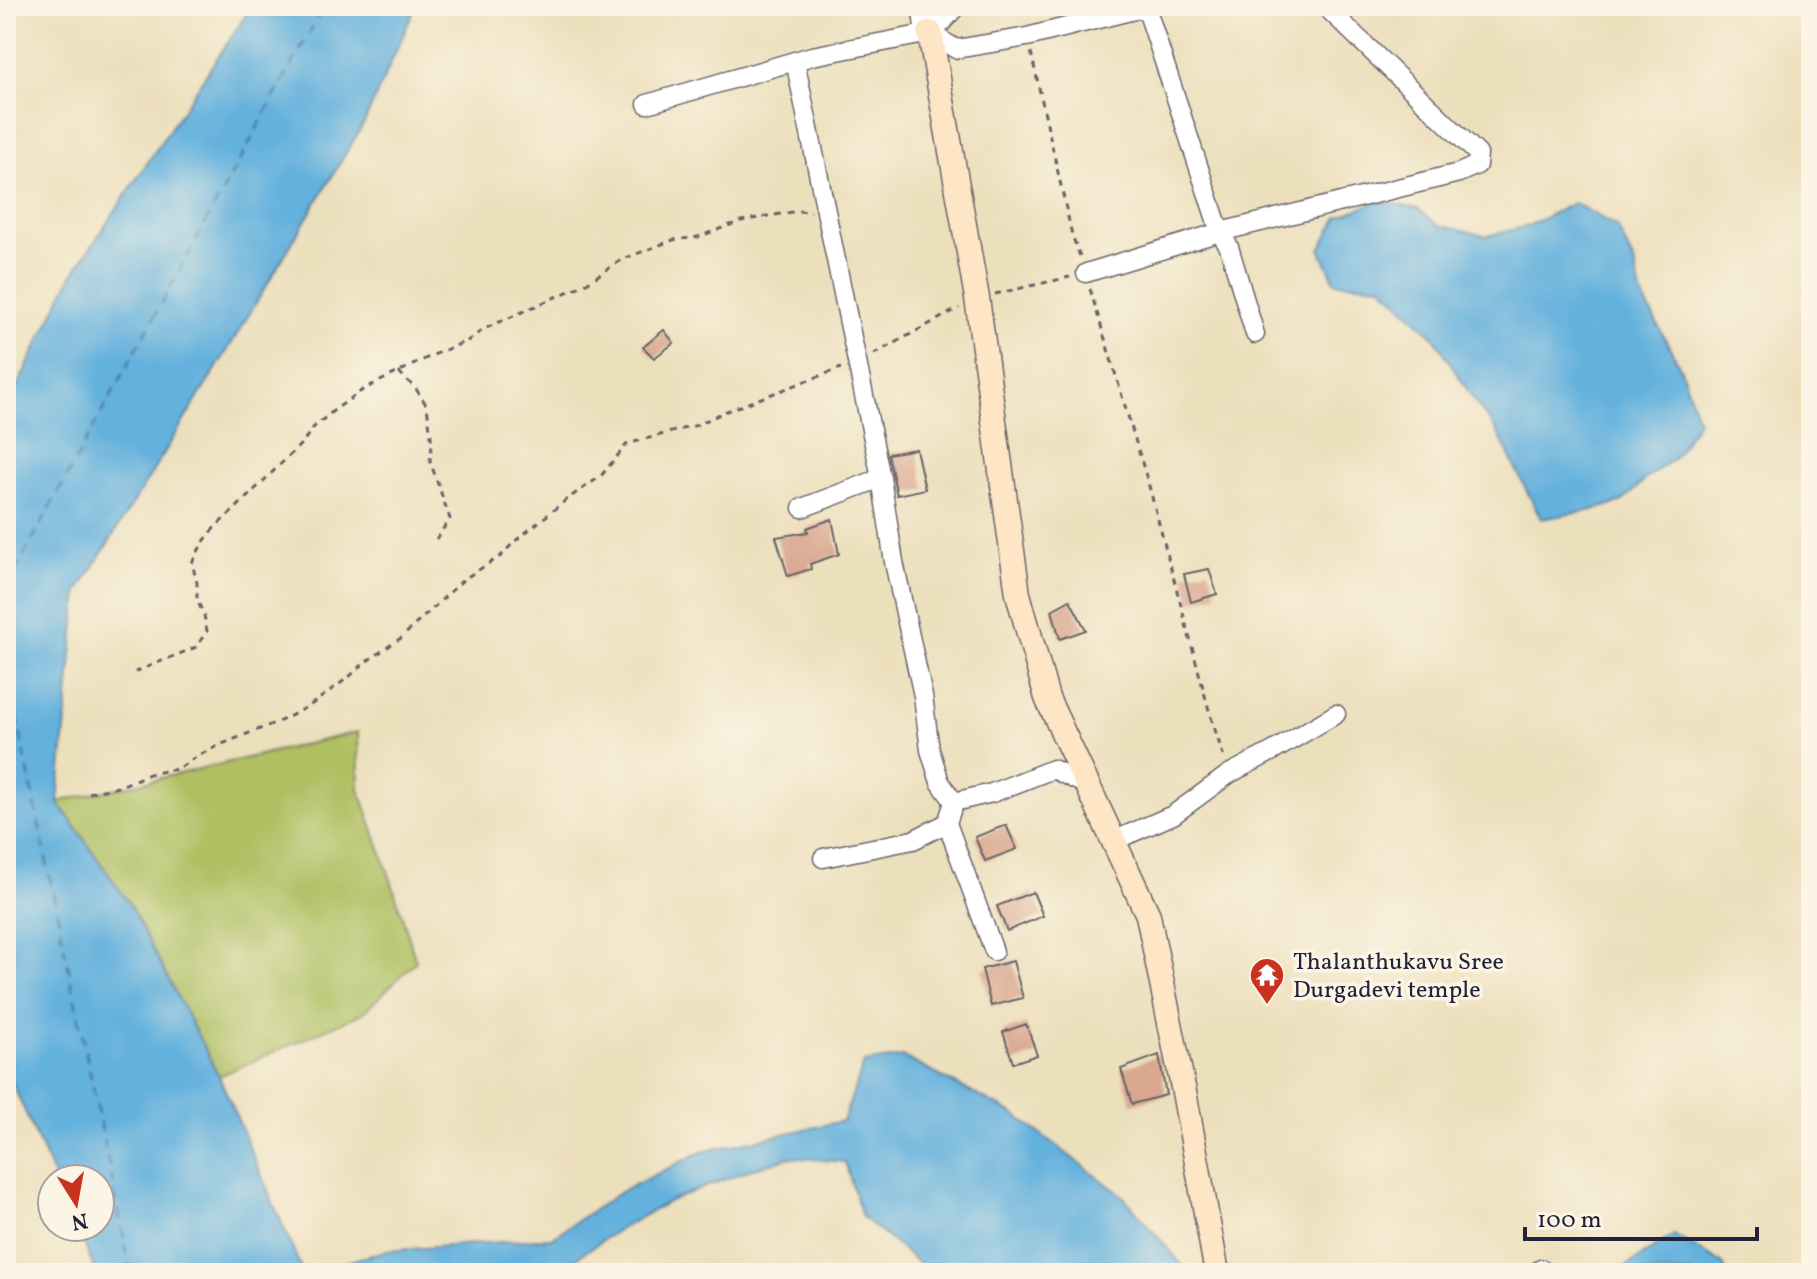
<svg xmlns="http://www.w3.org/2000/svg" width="1817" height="1279" viewBox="0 0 1817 1279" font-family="Vollkorn,serif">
	<rect width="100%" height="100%" fill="#fcf5e5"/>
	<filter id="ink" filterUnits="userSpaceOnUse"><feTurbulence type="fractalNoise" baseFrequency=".0125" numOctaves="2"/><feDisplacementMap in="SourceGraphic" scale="16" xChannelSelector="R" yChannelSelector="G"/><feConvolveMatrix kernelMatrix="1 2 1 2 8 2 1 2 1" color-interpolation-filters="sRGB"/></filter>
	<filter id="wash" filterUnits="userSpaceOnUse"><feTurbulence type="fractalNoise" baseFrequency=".006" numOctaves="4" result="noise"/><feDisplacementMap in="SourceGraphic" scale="32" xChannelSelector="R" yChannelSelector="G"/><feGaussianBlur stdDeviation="1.8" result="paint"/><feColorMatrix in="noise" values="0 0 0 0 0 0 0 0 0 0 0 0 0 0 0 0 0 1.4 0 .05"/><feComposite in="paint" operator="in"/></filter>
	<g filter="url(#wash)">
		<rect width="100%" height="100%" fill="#ecdfbc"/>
		<polygon fill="#afbf62" stroke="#68704e" stroke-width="2" points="358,732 359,789 391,880 416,961 363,1013 219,1076 128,902 58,802"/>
		<g fill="#63b1dd" stroke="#426a8c" stroke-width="2">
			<polygon points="252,6 416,6 364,123 224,356 78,592 58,802 128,902 219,1076 303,1273 96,1273 77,1227 100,1227 100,1179 55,1179 6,1069 6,409 71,277"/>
			<polygon points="1379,201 1418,209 1438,225 1486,236 1528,226 1574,203 1617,227 1634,262 1641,293 1681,369 1698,421 1673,459 1648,477 1622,502 1588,511 1541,519 1497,431 1477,405 1434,337 1382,286 1335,282 1320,249 1338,217"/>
			<polygon points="903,1057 1014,1114 1123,1196 1189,1273 931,1273 862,1217 845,1162 790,1157 746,1171 672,1200 613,1233 566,1265 511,1273 307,1273 385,1251 551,1238 622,1191 701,1152 843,1121 864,1063"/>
			<polygon points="1674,1235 1723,1264 1727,1273 1620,1273 1619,1271"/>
		</g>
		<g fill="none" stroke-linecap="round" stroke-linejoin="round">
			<g stroke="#395474" stroke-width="2" stroke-dasharray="10 8" stroke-linecap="butt">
				<polyline points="6,588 324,6"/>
				<polyline points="6,663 131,1273"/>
			</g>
		</g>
		<g id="blocks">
			<g fill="#daa891">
				<polygon points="664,330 674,343 654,358 643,347"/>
				<polygon points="916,449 925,489 897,495 888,454"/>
				<polygon points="832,519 839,554 810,564 811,569 788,576 776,537 808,532 807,528"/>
				<polygon points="1209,569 1217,594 1191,602 1184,574"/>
				<polygon points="1070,600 1086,630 1060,639 1052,610"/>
				<polygon points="1006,825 1017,849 985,861 975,837"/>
				<polygon points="1033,892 1043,916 1007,931 997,906"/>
				<polygon points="1013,961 1023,998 991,1006 982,969"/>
				<polygon points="1026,1024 1037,1055 1013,1063 1003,1032"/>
				<polygon points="1159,1055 1166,1095 1132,1104 1121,1069"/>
			</g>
		</g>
	</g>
	<g filter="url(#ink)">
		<use href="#blocks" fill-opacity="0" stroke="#696468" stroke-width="2"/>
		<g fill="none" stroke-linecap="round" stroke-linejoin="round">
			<g stroke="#696468" stroke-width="21">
				<g id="minor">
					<polyline points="921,6 924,26 930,33 956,49 1027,37 1146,7 1220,232 1229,247 1255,334"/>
					<polyline points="795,61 881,478 894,562 923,696 930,750 940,782 954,802 992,793 1053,769 1088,786"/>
					<polyline points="647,104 812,56 930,33"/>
					<polyline points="1086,273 1220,232 1459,173 1477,165 1478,154 1325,6"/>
					<polyline points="802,508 881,478"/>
					<polyline points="954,802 947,823 994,951"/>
					<polyline points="1113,841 1173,815 1229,774 1273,751 1336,714"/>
					<polyline points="823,858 913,840 947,823"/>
					<polyline points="1534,1273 1541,1269"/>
				</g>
			</g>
			<g stroke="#696468" stroke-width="25">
				<polyline id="tertiary" points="930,33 954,6"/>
			</g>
			<g stroke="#696468" stroke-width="27">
				<polyline id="secondary" points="930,33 977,298 1018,594 1047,698 1148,915 1185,1097 1217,1273"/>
			</g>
			<g stroke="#696468" stroke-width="3" stroke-dasharray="6 6" stroke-linecap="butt">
				<polyline points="1031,52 1072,235 1081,259"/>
				<polyline points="1090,289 1149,486 1210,714 1224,758"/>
				<polyline points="995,294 1070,277"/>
				<polyline points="874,354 959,308"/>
				<polyline points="399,372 416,389 427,406 432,444 430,461 450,519 436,539"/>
				<polyline points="135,672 196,647 207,631 204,615 197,600 197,583 192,563 202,544 215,527 232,512 302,443 314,427 333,411 364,389 431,356 469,340 484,329 585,284 623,259 673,240 698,237 741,221 798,211 811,212"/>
				<polyline points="89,793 118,787 152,773 178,769 197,756 222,744 285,719 312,704 349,677 367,661 401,638 464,579 501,556 514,542 566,500 601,476 627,444 697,425 724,412 841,368"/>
			</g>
			<use href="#minor" stroke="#fff" stroke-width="18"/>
			<use href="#tertiary" stroke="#fff" stroke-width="22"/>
			<use href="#secondary" stroke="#fde5c5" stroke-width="24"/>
		</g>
	</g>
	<defs>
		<g id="temple-pin" transform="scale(1.8)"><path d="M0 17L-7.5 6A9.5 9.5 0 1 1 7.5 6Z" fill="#c8321e" stroke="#fcf5e5"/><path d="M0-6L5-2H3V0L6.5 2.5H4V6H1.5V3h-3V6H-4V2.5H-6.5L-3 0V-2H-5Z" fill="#fff"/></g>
	</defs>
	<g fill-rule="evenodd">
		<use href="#temple-pin" x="1267" y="975"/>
	</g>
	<g text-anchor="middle" stroke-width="7" stroke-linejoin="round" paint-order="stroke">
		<g font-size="24" fill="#22223b" stroke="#fcf5e5" text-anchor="start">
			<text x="1293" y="969">Thalanthukavu Sree<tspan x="1293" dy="28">Durgadevi temple</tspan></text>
		</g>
	</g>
	<rect width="1817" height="1279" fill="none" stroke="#fcf5e5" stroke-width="32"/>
	<g transform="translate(76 1203) rotate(169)"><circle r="38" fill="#fcf5e5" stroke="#a5a1a1" stroke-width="2"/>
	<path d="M0-6L14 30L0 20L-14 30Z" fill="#c8321e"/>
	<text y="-12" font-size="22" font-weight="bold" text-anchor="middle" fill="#22223b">N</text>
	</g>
	<path d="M1525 1227v12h232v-12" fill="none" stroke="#22223b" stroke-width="4"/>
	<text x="1537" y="1227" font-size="24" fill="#22223b" stroke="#fcf5e5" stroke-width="6" paint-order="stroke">100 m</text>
</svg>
